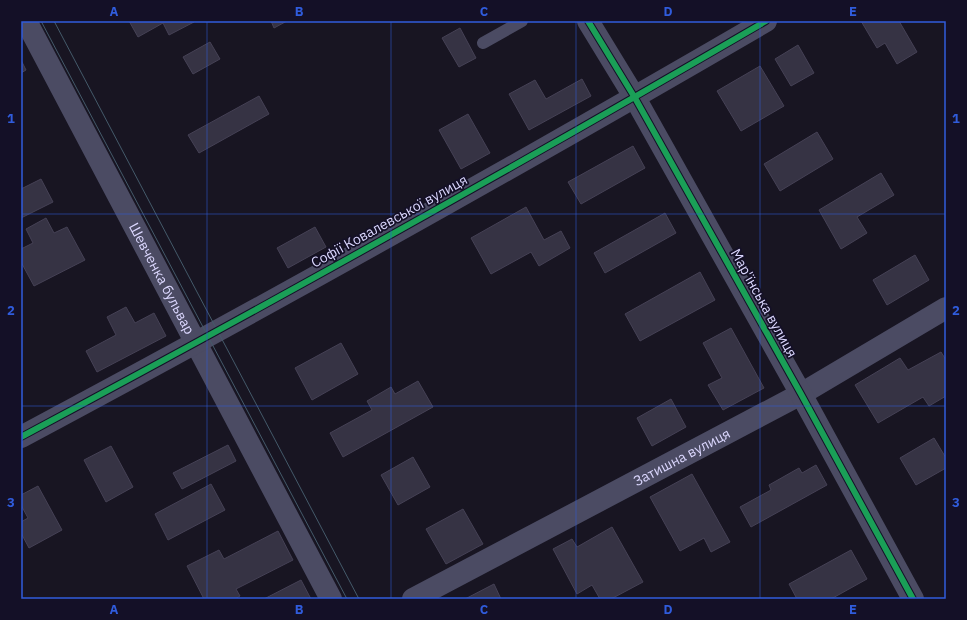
<svg xmlns="http://www.w3.org/2000/svg" width="967" height="620" viewBox="0 0 967 620" font-family="'IBM Plex Sans',sans-serif">
	<rect width="100%" height="100%" fill="#181522"/>
	<g fill="#363344" stroke="#454155">
		<polygon points="129,21 194,21 194,22 169,35 163,23 138,37"/>
		<polygon points="271,21 287,21 274,28"/>
		<polygon points="861,21 899,21 917,52 897,64 885,43 877,48"/>
		<polygon points="460,28 476,58 459,67 442,38"/>
		<polygon points="210,42 220,59 193,74 183,57"/>
		<polygon points="798,45 814,73 791,86 775,59"/>
		<polygon points="21,60 26,70 21,73"/>
		<polygon points="760,66 784,106 741,131 717,91"/>
		<polygon points="582,79 591,96 529,130 509,94 535,80 546,99"/>
		<polygon points="259,96 269,114 199,153 188,135"/>
		<polygon points="468,114 490,153 461,169 439,130"/>
		<polygon points="817,132 833,159 780,191 764,164"/>
		<polygon points="633,146 645,168 581,204 568,182"/>
		<polygon points="881,173 894,195 857,217 867,233 841,249 819,210"/>
		<polygon points="41,179 53,202 21,218 21,189"/>
		<polygon points="526,207 544,240 561,231 570,248 539,266 531,252 491,274 471,238"/>
		<polygon points="665,213 676,233 605,273 594,253"/>
		<polygon points="46,218 54,233 67,227 85,260 34,286 21,262 21,249 33,243 26,229"/>
		<polygon points="315,227 326,247 288,268 277,248"/>
		<polygon points="915,255 929,280 887,305 873,280"/>
		<polygon points="700,272 715,300 640,341 625,314"/>
		<polygon points="126,307 135,323 154,313 166,336 97,372 86,351 116,335 107,317"/>
		<polygon points="731,328 764,388 723,410 708,385 722,378 703,343"/>
		<polygon points="341,343 358,374 312,400 295,368"/>
		<polygon points="941,352 946,360 946,396 929,406 923,397 878,423 855,385 900,358 908,370"/>
		<polygon points="418,381 433,407 343,457 330,433 372,410 367,401 391,387 395,394"/>
		<polygon points="671,399 686,427 652,446 637,418"/>
		<polygon points="934,438 946,458 946,468 916,485 900,458"/>
		<polygon points="228,445 236,461 182,489 173,473"/>
		<polygon points="111,446 133,487 106,502 84,460"/>
		<polygon points="413,457 430,487 398,505 381,475"/>
		<polygon points="816,465 827,485 751,527 740,507 771,490 769,485 799,468 802,473"/>
		<polygon points="692,474 730,542 711,552 704,538 680,551 650,497"/>
		<polygon points="211,484 225,510 168,540 155,514"/>
		<polygon points="38,486 62,530 29,548 21,533 21,522 28,518 21,505 21,495"/>
		<polygon points="463,509 483,544 446,564 426,529"/>
		<polygon points="612,527 643,582 611,599 600,599 592,585 577,594 553,549 572,539 577,547"/>
		<polygon points="278,531 293,560 236,589 240,596 235,599 204,599 187,566 219,550 224,559"/>
		<polygon points="851,550 867,579 831,599 797,599 789,584"/>
		<polygon points="301,580 311,599 264,599"/>
		<polygon points="494,584 501,599 465,599"/>
	</g>
	<g fill="none" stroke-linecap="round" stroke-linejoin="round">
		<polyline stroke="#4b4b63" stroke-width="12" points="483,43 522,21"/>
		<g stroke="#4b4b63" stroke-width="22">
			<path id="s1" d="M 26,21 L 331,599"/>
			<path d="M 21,437 C 272,303 520,164 766,21"/>
			<path id="s2" d="M 413,599 L 801,394 L 946,308"/>
		</g>
		<polyline stroke="#4b4b63" stroke-width="22" points="588,21 635,98 801,394 913,599"/>
		<g stroke="#445a6a" stroke-width="1">
			<polyline points="41,21 347,599"/>
			<polyline points="54,21 359,599"/>
		</g>
		<g stroke="#141027" stroke-width="8">
			<g id="cycleway">
				<polyline points="588,21 635,98 801,394 913,599"/>
				<path d="M 21,437 C 272,303 520,164 766,21"/>
			</g>
		</g>
		<use href="#cycleway" stroke="#1a9f57" stroke-width="6"/>
	</g>
	<path fill="none" stroke="#305cdc" stroke-width="1" stroke-opacity="0.55" d="M 207,21 L 207,599M 391,21 L 391,599M 576,21 L 576,599M 760,21 L 760,599M 21,214 L 946,214M 21,406 L 946,406"/>
	<g text-anchor="middle" stroke-width="3.5" stroke-linejoin="round" paint-order="stroke">
		<g font-size="14" fill="#dbd7fe" stroke="#141027">
			<text transform="translate(389 221) rotate(-29)" y="5">Софії Ковалевської вулиця</text>
			<text dy="5" stroke="none"><textPath href="#s1" startOffset="291">Шевченка бульвар</textPath></text>
			<text transform="translate(764 303) rotate(61)" y="5">Мар'їнська вулиця</text>
			<text dy="5" stroke="none"><textPath href="#s2" startOffset="304">Затишна вулиця</textPath></text>
		</g>
	</g>
	<rect width="967" height="620" fill="none" stroke="#141027" stroke-width="44"/>
	<rect x="22" y="22" width="923" height="576" fill="none" stroke="#305cdc" stroke-width="1.5"/>
	<g font-size="13" text-anchor="middle" font-weight="bold" fill="#305cdc">
		<text x="114" y="16">A</text>
		<text x="299" y="16">B</text>
		<text x="484" y="16">C</text>
		<text x="668" y="16">D</text>
		<text x="853" y="16">E</text>
		<text x="11" y="123">1</text>
		<text x="956" y="123">1</text>
		<text x="11" y="315">2</text>
		<text x="956" y="315">2</text>
		<text x="11" y="507">3</text>
		<text x="956" y="507">3</text>
		<text x="114" y="614">A</text>
		<text x="299" y="614">B</text>
		<text x="484" y="614">C</text>
		<text x="668" y="614">D</text>
		<text x="853" y="614">E</text>
	</g>
</svg>
